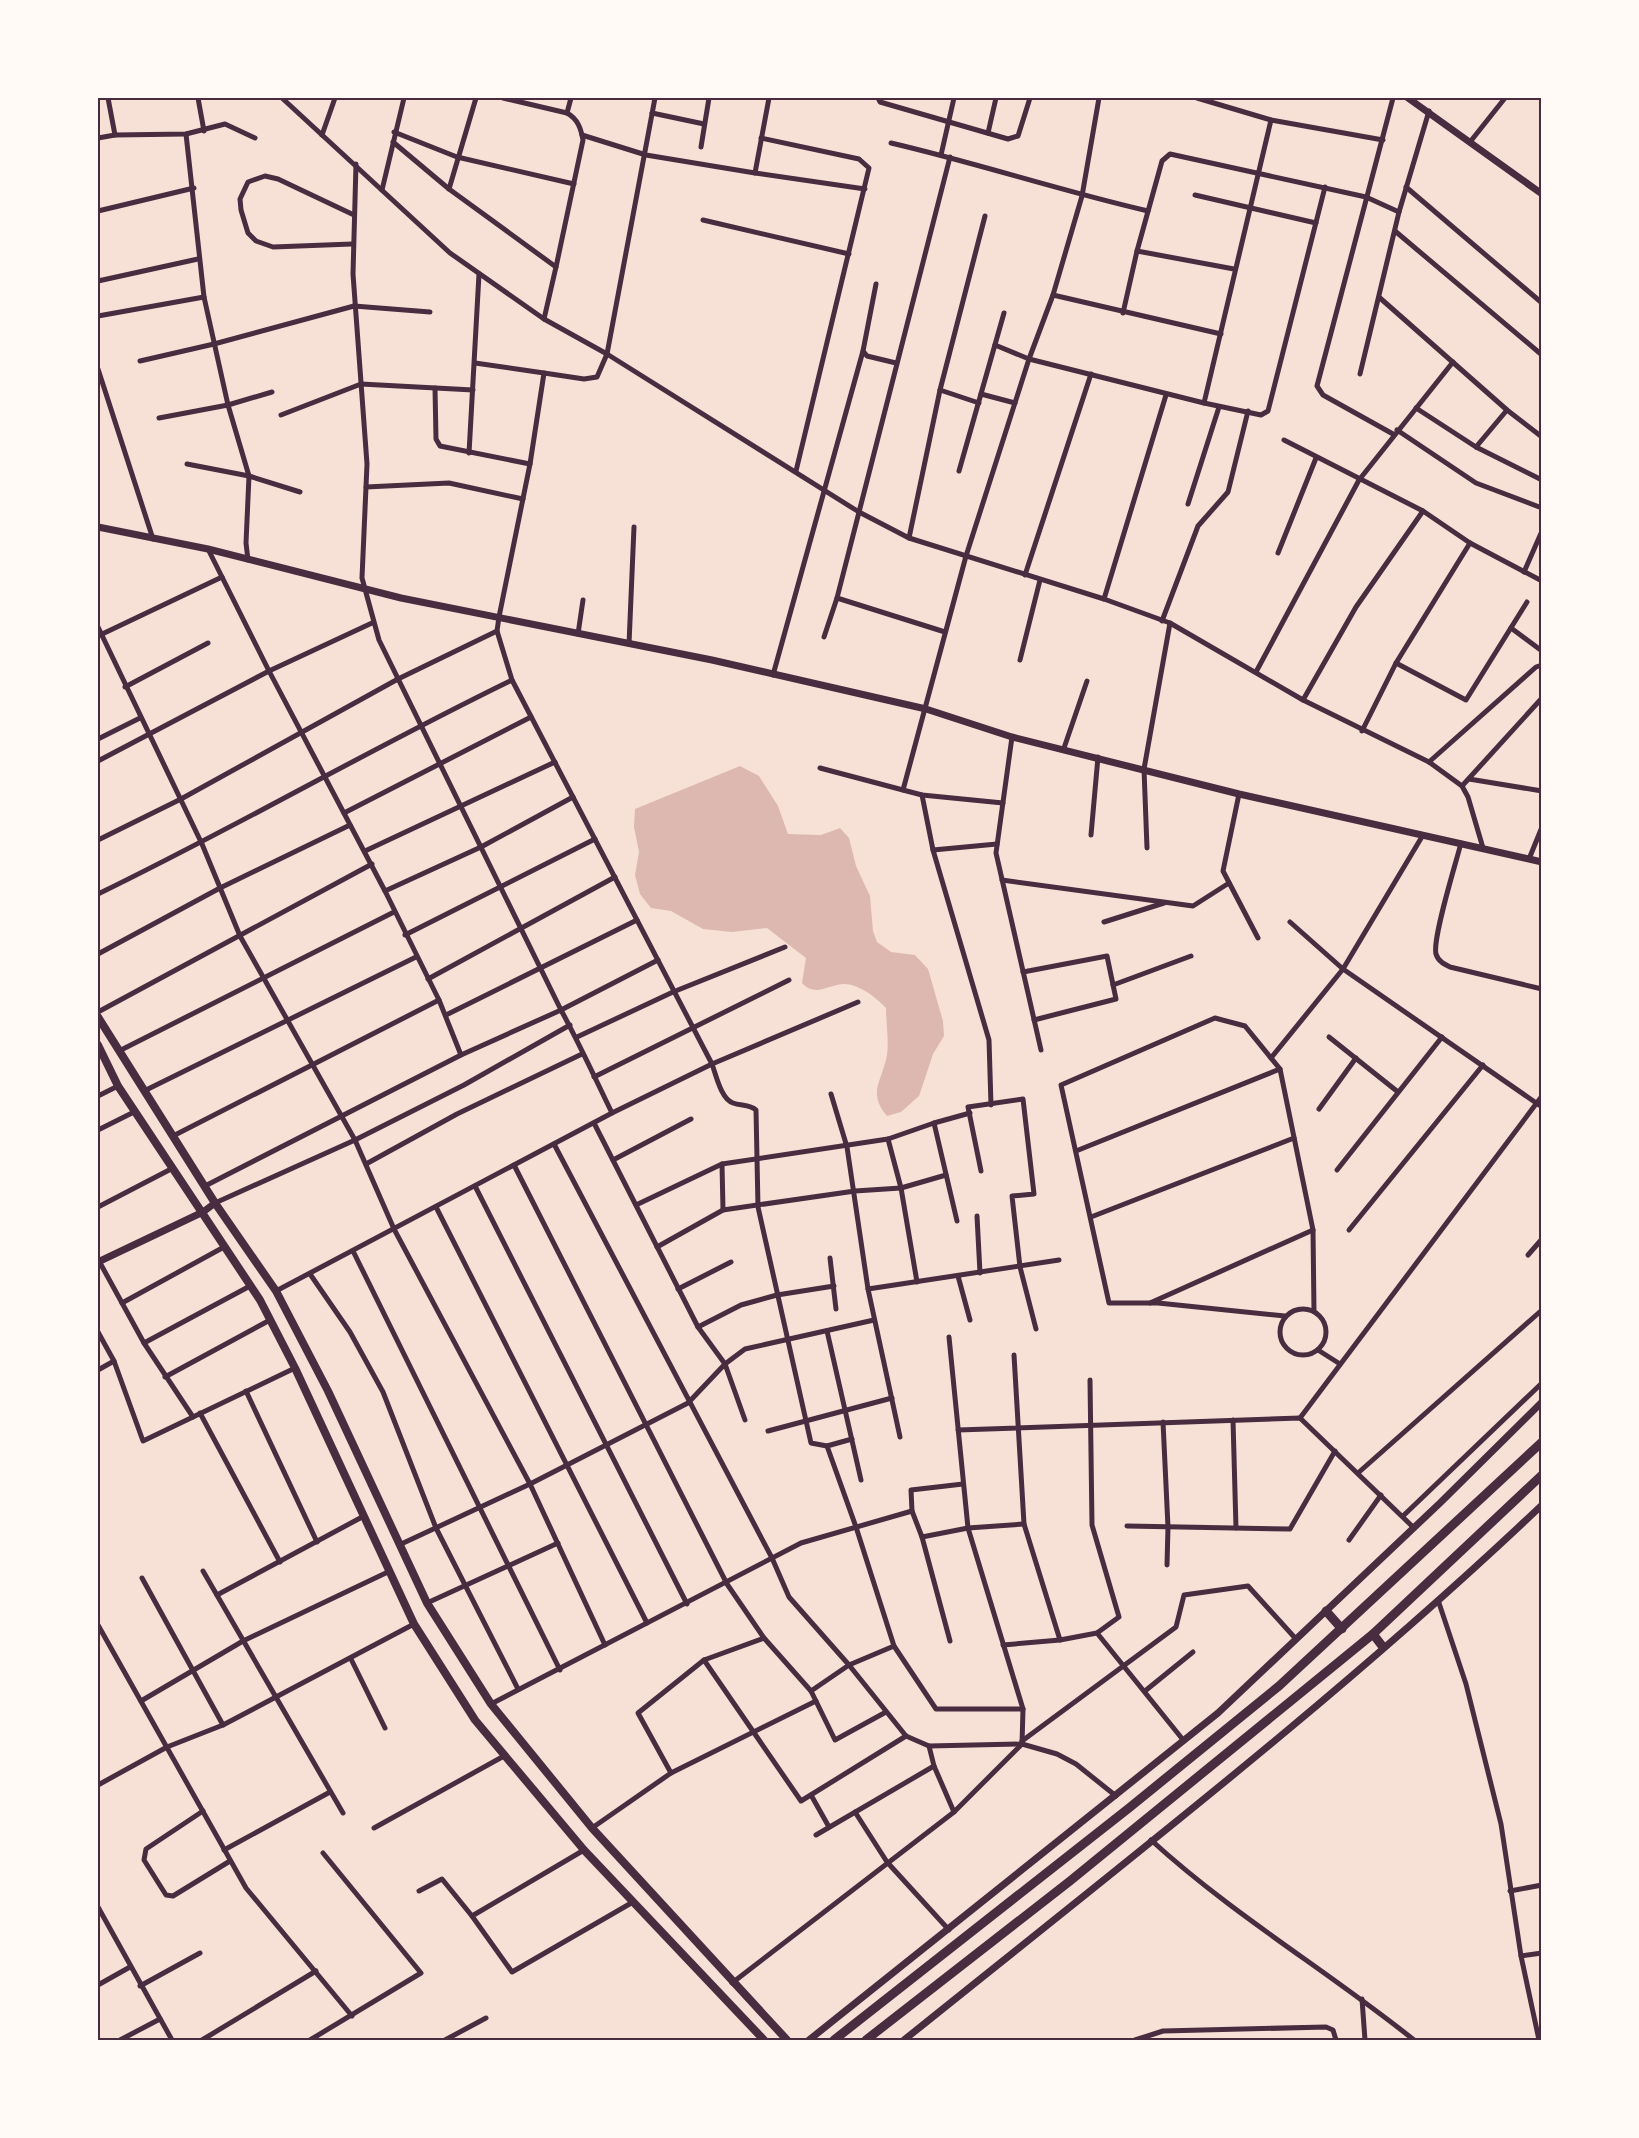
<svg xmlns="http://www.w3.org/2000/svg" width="1639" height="2138" viewBox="0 0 1639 2138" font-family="Cabin,sans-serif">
	<rect width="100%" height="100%" fill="#f7e1d7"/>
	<path fill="#dcb8b0" d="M 740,766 L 759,776 L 778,806 L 788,834 L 821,835 L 840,828 L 849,838 L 856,866 L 870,896 L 873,931 L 877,942 L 891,952 L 915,955 L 928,969 L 943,1021 L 944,1036 L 933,1054 L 919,1096 L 901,1112 L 887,1116 C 867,1092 882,1082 887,1055 C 889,1040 886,1023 886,1008 C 875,997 861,985 845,984 C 828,984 816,998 802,983 L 806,958 L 767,928 L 732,932 L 703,929 L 671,911 L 651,908 L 640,894 L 635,875 L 639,852 L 634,827 L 635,809 Z"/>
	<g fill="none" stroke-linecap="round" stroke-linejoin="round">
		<g stroke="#4a2c40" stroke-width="5">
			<polyline points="108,98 115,135"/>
			<polyline points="198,98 204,131"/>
			<polyline points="282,98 450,253 544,319 607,354 859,512 909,538 1104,599 1170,623 1303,700 1429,762 1462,786 1468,797 1483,848"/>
			<path d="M 503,98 L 567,113 C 578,119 581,129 583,140 L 556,267"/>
			<polyline points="878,98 880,102 1008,139 1018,136 1030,98"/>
			<polyline points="1197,98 1271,120 1383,140"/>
			<polyline points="1393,98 1317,386 1323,395 1393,434"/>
			<polyline points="567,113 571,98"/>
			<polyline points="652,113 704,124"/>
			<polyline points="394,132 457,157 574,184"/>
			<polyline points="988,133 996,98"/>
			<polyline points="186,134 204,297 228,405 249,476 246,543 248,560"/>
			<polyline points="322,135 335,98"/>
			<polyline points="582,135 646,155 755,173 769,98"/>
			<polyline points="98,138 115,135 186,134 225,124 255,138"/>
			<polyline points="761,138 859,159 869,168 796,471"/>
			<polyline points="393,142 449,189 556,267 544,319"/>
			<polyline points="1470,142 1505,98"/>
			<path d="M 891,143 C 977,163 1061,191 1148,211"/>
			<polyline points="701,147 709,98"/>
			<polyline points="941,155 954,98"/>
			<path d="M 356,164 L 353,274 L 367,464 L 362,578 L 379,640 L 561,1010 C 579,1043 595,1078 612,1113"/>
			<polyline points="755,173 865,189"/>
			<polyline points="1406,187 1542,303"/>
			<polyline points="449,189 476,98"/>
			<polyline points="382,190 404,98"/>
			<polyline points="1195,195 1316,223"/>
			<polyline points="98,211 194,188"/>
			<polyline points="703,220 849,254"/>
			<polyline points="1395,231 1542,355"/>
			<polyline points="352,244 273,247 256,241 248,233 241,210 240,199 248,182 265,176 278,179 354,215"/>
			<polyline points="1137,251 1234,269"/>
			<polyline points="98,281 198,259"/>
			<polyline points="876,284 863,351 867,356 896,363"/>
			<polyline points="1053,295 1221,334"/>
			<polyline points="1380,298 1507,410 1542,437"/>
			<polyline points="1123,313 1137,251 1162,161 1170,154 1366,197 1399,212"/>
			<polyline points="98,316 204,297"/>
			<polyline points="995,345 1029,359 1204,403 1271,120"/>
			<polyline points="140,361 214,344 354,306 430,312"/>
			<path d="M 475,363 L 544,373 L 530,464 L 499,617 L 497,631 L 512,680 L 712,1064 C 716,1075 721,1099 733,1103 C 741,1106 750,1104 756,1110 L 758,1207 L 811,1443 L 827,1446"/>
			<polyline points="98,369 153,539"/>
			<polyline points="544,373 584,379 597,377 607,354 655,98"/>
			<polyline points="1360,374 1399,212 1429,111"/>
			<polyline points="435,388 436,439 440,446 530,464"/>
			<polyline points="940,390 979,403"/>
			<polyline points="981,394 1015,403"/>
			<polyline points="1204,403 1261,415 1268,411 1325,187"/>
			<polyline points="1416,408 1476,447 1542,480"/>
			<polyline points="281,415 361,384 473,390"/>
			<polyline points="159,418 228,405 272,392"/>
			<polyline points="1397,430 1476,483 1542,508"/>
			<polyline points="1284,440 1423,511 1470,543 1542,581"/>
			<polyline points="1476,447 1507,410"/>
			<polyline points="469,453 479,274"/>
			<polyline points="187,464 249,476 300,492"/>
			<polyline points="959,471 1004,313"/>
			<polyline points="366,487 449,483 523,499"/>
			<polyline points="1188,504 1219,407"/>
			<polyline points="909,538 940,390 985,216"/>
			<polyline points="208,549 269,671 385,891 439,1000 461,1055"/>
			<polyline points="1278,553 1316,458"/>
			<polyline points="1524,572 1542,531"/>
			<polyline points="1025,575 1091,374"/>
			<polyline points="837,598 945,632"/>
			<polyline points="1104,599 1166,395"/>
			<polyline points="1162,621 1198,526 1228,492 1248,411"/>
			<polyline points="98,627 202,844 240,936 355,1140 394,1229 530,1484 605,1645"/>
			<polyline points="1511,628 1542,651"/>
			<polyline points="578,634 583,600"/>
			<polyline points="98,636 222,577"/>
			<polyline points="824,637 837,598 950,157"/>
			<polyline points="629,644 634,527"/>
			<polyline points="1020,660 1040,580"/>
			<polyline points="1396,663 1466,700 1527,602"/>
			<polyline points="1256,672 1359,480 1453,362"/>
			<polyline points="773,675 863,351"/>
			<polyline points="125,687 208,643"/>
			<polyline points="1303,700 1356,607 1423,511"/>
			<polyline points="1362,731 1396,663 1470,543"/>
			<polyline points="1012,737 996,853 1041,1050"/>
			<polyline points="98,739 140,718"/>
			<polyline points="1064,748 1087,681"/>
			<polyline points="98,761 269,671 372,623"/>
			<polyline points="1429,762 1536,667 1542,665"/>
			<polyline points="820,768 903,790"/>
			<polyline points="1469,779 1542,791"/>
			<polyline points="1462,786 1542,698"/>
			<polyline points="1239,794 1223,871 1258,938"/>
			<polyline points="922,795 933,850 989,1040 991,1105"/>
			<polyline points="1003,803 922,795 903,790 966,556 1029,359 1053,295 1082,196 1099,98"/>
			<polyline points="344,813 531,717"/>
			<polyline points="1091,835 1098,757"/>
			<polyline points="98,840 181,799 398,679 497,631"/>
			<path d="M 1461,843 C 1456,863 1432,939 1436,954 C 1438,961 1444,964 1450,967 L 1542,989"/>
			<polyline points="1147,848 1144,769 1170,623"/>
			<polyline points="933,850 997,844"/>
			<polyline points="365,851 555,762"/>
			<polyline points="1529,859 1542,827"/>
			<polyline points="1002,880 1193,906 1229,883"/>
			<polyline points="385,891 481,847 573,797"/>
			<path d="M 98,894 C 238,826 372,748 512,680"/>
			<polyline points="1104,922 1164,903"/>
			<polyline points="1290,922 1343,969 1542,1107"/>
			<polyline points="405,935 595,839"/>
			<polyline points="98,954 220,888 350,825"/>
			<polyline points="1023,972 1107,956 1116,999 1034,1020"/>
			<polyline points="428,979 615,877"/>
			<polyline points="1113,985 1191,956"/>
			<polyline points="98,1012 372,864"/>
			<polyline points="446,1015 637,920"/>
			<polyline points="577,1037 673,992 785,947"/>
			<polyline points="1329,1037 1398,1092"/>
			<polyline points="119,1051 394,912"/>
			<polyline points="1271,1058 1343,969 1423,835"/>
			<polyline points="594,1077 789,980"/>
			<polyline points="144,1091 416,957"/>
			<polyline points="831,1094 847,1147 868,1289 900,1437"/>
			<polyline points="98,1096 118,1086"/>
			<polyline points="1319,1109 1356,1058"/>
			<polyline points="594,1123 698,1327 725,1364 745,1420"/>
			<polyline points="934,1123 970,1113"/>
			<polyline points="98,1130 134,1112"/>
			<polyline points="173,1136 439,1000"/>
			<polyline points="554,1144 772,1558 789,1597 849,1665 906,1736 929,1746 1022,1744 1057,1754 1076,1764 1116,1796"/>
			<polyline points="1076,1151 1280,1069"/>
			<polyline points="613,1160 691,1119"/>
			<polyline points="366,1164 457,1114 582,1054"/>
			<polyline points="722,1164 723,1210"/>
			<polyline points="514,1165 727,1584 764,1638 811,1691 835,1740 886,1712"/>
			<polyline points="1337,1170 1442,1037"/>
			<polyline points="981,1171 968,1107 1023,1099 1034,1194 1012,1196 1020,1267 1036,1329"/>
			<polyline points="205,1186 461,1055 561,1010 658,960"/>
			<polyline points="475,1186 687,1604"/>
			<polyline points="215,1203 355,1140 464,1085 570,1025"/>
			<polyline points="636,1205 722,1164 888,1139"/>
			<polyline points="98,1207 173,1168"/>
			<polyline points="436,1207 647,1623"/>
			<polyline points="977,1216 980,1273"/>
			<polyline points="1091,1217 1294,1138"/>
			<polyline points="1349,1230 1483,1065"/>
			<polyline points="657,1247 723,1210 855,1191 901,1188 946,1175"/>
			<polyline points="353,1251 560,1670"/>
			<polyline points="1528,1255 1542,1239"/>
			<polyline points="830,1258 836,1309"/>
			<polyline points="99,1261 144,1343 193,1417"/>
			<polyline points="310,1274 350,1332 383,1392 436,1528 518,1689"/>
			<polyline points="958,1276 970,1320"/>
			<polyline points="917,1282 901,1188 888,1139 934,1123 957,1221"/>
			<polyline points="678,1289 731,1262"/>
			<polyline points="868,1289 1059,1260"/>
			<polyline points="276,1291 612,1113 712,1064 858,1002"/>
			<polyline points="122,1303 224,1247"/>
			<polyline points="1150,1303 1313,1230"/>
			<circle cx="1303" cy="1332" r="23"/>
			<polyline points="1285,1316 1158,1303 1109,1303 1061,1085 1215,1018 1245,1026 1280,1069 1313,1230 1314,1311"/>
			<polyline points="698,1327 741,1305 777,1295 834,1286"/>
			<polyline points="827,1331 861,1480"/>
			<polyline points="98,1332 114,1361 143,1441 295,1368"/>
			<polyline points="144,1343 250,1286"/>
			<polyline points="1318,1350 1340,1364"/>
			<polyline points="1014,1355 1024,1524 1060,1640 1097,1633 1119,1617 1092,1525 1090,1380"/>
			<polyline points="98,1370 114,1361"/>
			<polyline points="165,1377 270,1320"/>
			<polyline points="246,1391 317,1542"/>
			<polyline points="200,1413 280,1562"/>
			<polyline points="1300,1418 1542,1096"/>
			<polyline points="1233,1420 1236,1528"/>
			<polyline points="1163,1422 1168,1527 1167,1565"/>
			<polyline points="958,1430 1300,1418 1413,1527"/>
			<polyline points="768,1431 892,1398"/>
			<polyline points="852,1439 827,1446 856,1527 894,1646 936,1709 1023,1709"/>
			<polyline points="1358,1473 1542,1310"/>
			<polyline points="963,1484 911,1490 912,1511 922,1537 968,1528 1024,1524"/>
			<polyline points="1403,1516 1542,1383"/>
			<polyline points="1127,1526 1290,1529 1335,1451"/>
			<polyline points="922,1537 950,1641"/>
			<polyline points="1349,1540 1381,1495"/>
			<polyline points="399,1545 530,1484 688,1403 725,1364 745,1349 874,1320"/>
			<polyline points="203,1571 343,1813"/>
			<polyline points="142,1578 223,1725"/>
			<polyline points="217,1595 364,1516"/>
			<polyline points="1438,1600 1466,1684 1501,1824 1521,1956 1539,2040"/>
			<polyline points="427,1603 558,1543"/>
			<polyline points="98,1625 246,1888 352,2016"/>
			<polyline points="1097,1633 1184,1741"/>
			<polyline points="764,1638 704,1660 801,1801 906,1736"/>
			<polyline points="1003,1645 1060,1640"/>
			<polyline points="351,1659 385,1728"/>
			<polyline points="811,1691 849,1665 894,1646"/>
			<polyline points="1145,1691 1193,1652"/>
			<polyline points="141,1701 243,1641 390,1571"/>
			<polyline points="491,1704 801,1543 912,1511"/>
			<polyline points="1022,1741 1176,1627 1184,1595 1248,1586 1296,1639"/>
			<polyline points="929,1746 934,1766 954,1812"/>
			<polyline points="671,1773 638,1713 704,1660"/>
			<polyline points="98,1785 167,1747 223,1725 414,1624"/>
			<polyline points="811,1795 829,1827"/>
			<polyline points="203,1811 146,1849 144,1860 166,1895 173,1896 230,1861"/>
			<polyline points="855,1812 887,1862 949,1930"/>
			<polyline points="374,1828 504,1756"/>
			<polyline points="592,1828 671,1773 816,1701"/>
			<polyline points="816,1835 934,1766"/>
			<path d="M 1151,1840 C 1233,1915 1328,1971 1414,2040"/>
			<polyline points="224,1850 330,1792"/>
			<polyline points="584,1850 472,1916 512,1972 633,1902"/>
			<polyline points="419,1891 442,1879 472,1916"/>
			<polyline points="1510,1891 1542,1885"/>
			<polyline points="98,1907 172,2040"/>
			<polyline points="1521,1956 1542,1953"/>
			<polyline points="732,1983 954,1812 1022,1744 1023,1709 968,1528 949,1337"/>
			<polyline points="98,1985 130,1967"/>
			<polyline points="140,1986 200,1953"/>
			<polyline points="1362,1999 1365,2040"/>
			<polyline points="120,2040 160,2019"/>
			<polyline points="202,2040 316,1971"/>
			<polyline points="310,2040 421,1973 323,1853"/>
			<polyline points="445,2040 486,2018"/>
			<polyline points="1135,2040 1163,2031 1326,2027 1333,2030 1336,2040"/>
		</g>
		<g stroke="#4a2c40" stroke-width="7">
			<polyline points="1408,98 1542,194"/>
			<polyline points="98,527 208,549 401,598 712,660 926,709 1012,737 1239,794 1542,862"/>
			<polyline points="98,1262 203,1212 215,1203"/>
			<polyline points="809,2040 1218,1713 1440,1503 1542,1402"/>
			<path d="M 904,2040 C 1120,1866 1341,1696 1542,1505"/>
		</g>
		<g stroke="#4a2c40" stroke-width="8">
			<polyline points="98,1017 215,1203 276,1291 328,1391 427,1603 491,1704 592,1828 787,2040"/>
			<polyline points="98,1045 118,1086 260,1300 295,1368 414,1624 475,1720 584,1850 764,2040"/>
		</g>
		<g stroke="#4a2c40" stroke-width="9">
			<polyline points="1326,1611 1342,1629"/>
			<polyline points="1373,1634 1383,1647"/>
			<polyline points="834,2040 1129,1808 1279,1686 1542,1442"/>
			<polyline points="866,2040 1070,1881 1373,1634 1542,1475"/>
		</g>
	</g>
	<rect width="1639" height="2138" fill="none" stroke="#fffaf5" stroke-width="198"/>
	<rect x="99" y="99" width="1441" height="1940" fill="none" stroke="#4a2c40" stroke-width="2"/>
</svg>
